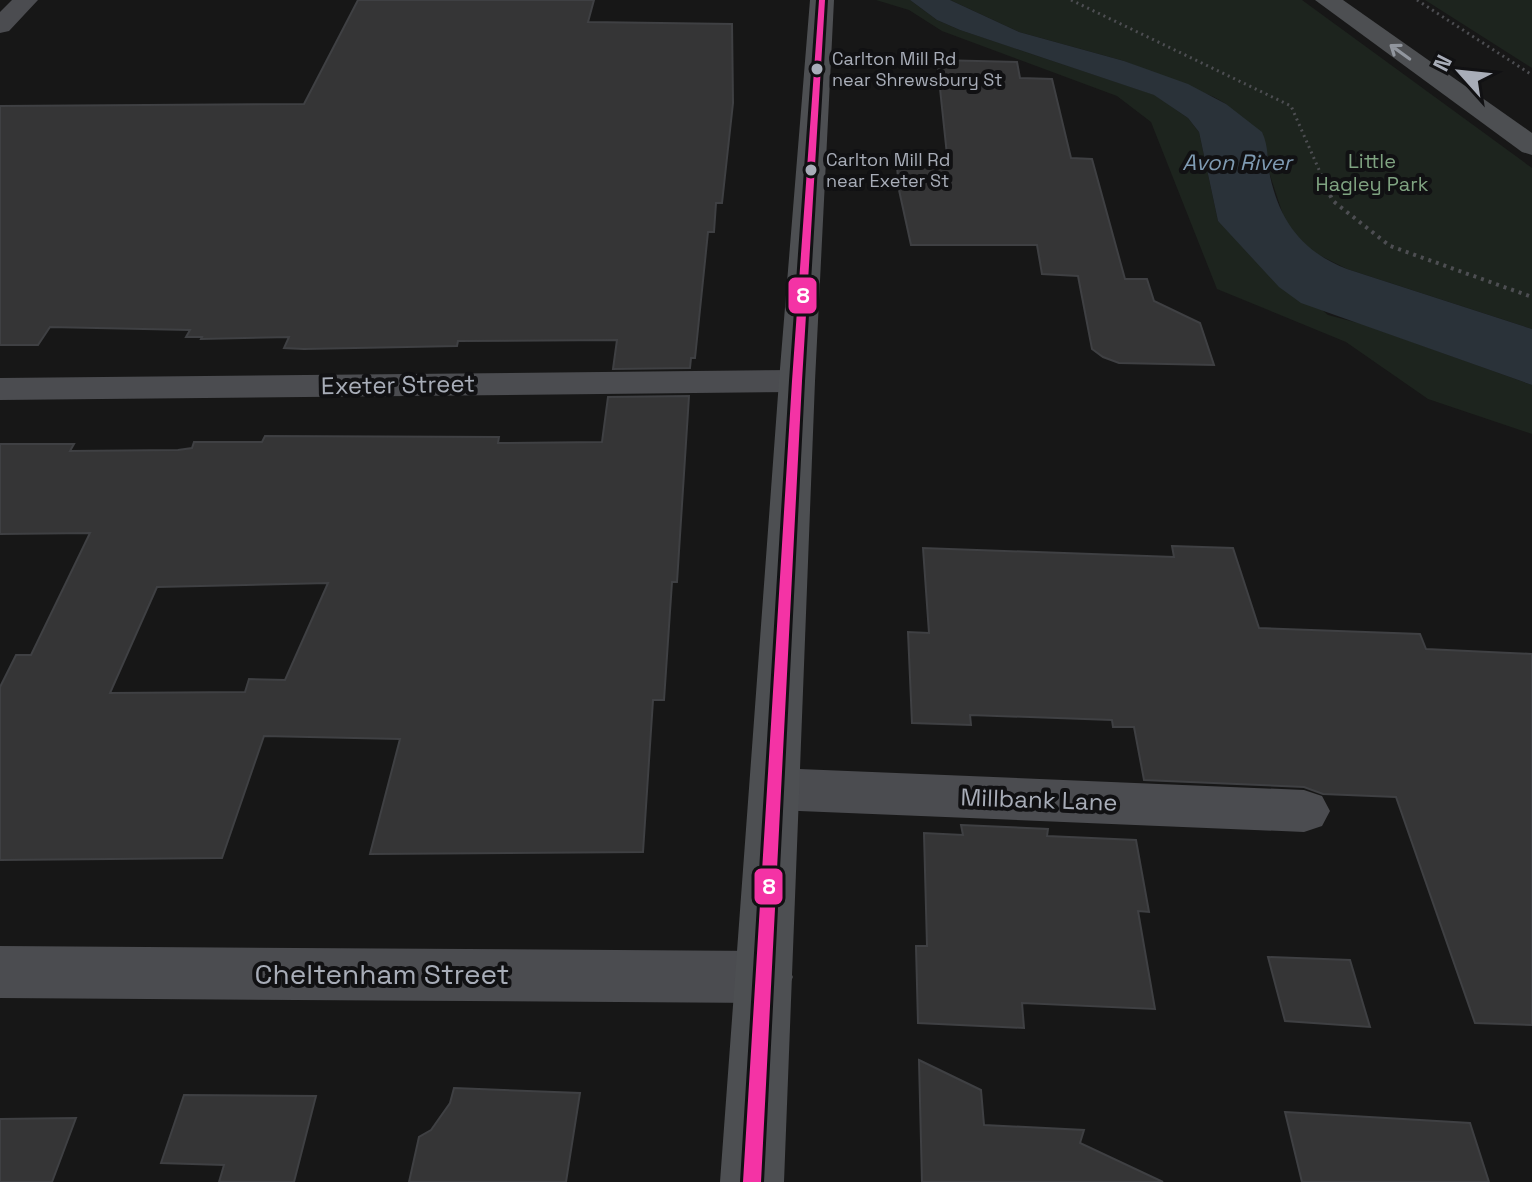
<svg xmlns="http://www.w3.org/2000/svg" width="1532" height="1182" viewBox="0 0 1532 1182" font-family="'Space Grotesk',sans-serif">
	<rect width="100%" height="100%" fill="#171717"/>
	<g fill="#1d241e">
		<polygon points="876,0 910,0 937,20 960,30 1155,95 1188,118 1199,132 1218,221 1328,315 1362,324 1532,385 1532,434 1428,399 1346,342 1217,289 1151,122 1117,96 942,31 909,10"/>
		<polygon points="950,0 1302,0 1532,168 1532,329 1347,269 1313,252 1292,232 1284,218 1270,175 1268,155 1226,104 1214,97 1124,61 1019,32"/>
		<polygon points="1425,0 1532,0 1532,68"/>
	</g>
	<path fill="#2a3239" d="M 910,0 L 950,0 L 1019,32 L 1124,61 L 1188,84 L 1226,104 L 1262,132 C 1269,147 1267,161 1270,176 C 1280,222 1303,252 1347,269 L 1532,329 L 1532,385 L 1301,303 L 1279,287 L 1218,221 L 1199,132 L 1188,118 L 1154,95 L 960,30 L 937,20 Z"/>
	<g fill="#353536" stroke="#3f4043" stroke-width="2" fill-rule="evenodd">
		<polygon points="358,0 594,0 588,22 732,24 733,103 722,203 716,203 714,232 708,232 695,358 691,358 690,368 613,369 617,340 458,341 457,346 304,349 284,348 289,337 201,339 202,337 186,337 190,330 50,327 38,345 0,345 0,106 304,104"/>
		<polygon points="937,60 1017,62 1020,78 1052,79 1071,158 1092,159 1125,279 1147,279 1154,301 1200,323 1214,365 1119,363 1103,357 1092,349 1078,276 1042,274 1037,245 911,245 899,190 896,154 947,155"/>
		<path d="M 689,396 L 677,582 L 672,582 L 664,700 L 653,700 L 643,852 L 370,854 L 400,739 L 264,736 L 222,858 L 0,860 L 0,687 L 16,655 L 31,655 L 90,533 L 0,534 L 0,444 L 74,444 L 70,451 L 178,450 L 192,448 L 194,442 L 262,442 L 265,436 L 499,437 L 498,443 L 602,442 L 608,397 ZM 328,583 L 285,680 L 249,679 L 245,692 L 110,693 L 157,587 Z"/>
		<polygon points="1172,546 1233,548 1259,628 1420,634 1426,649 1532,654 1532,1025 1475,1023 1396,797 1323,794 1304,787 1144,780 1134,727 1113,727 1112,720 970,715 971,725 912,723 908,632 929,633 923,548 1174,557"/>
		<polygon points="961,825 1048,829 1047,836 1136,840 1149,912 1138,911 1155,1009 1022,1003 1024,1028 918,1023 916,946 927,946 924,833 963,835"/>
		<polygon points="1268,957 1350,960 1370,1027 1285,1021"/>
		<polygon points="919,1060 981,1090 984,1125 1084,1130 1080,1143 1163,1182 922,1182"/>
		<polygon points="454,1088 580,1093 566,1182 409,1182 419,1137 431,1130 450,1103"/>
		<polygon points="184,1095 316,1096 294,1182 219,1182 224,1165 161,1163"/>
		<polygon points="1285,1112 1470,1123 1489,1182 1302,1182"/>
		<polygon points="76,1118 52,1182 0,1182 0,1119"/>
	</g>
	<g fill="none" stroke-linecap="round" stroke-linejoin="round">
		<g stroke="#4d4e52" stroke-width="3" stroke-dasharray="2 4" stroke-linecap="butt">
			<polyline points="1071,0 1291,106 1331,197"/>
			<polyline points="1417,0 1532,75"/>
		</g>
		<polyline stroke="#4d4e52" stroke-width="4" stroke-dasharray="3 5" stroke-linecap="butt" points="1330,195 1333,201 1390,246 1532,297"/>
		<g fill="#4b4c50" fill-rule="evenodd">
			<polygon points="12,0 38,0 9,31 0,33 0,12"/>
			<polygon points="797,370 810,373 815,381 810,389 797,392 0,400 0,378"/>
			<polygon points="775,768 1304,790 1322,796 1330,811 1322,826 1304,832 775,810 757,804 750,789 757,774"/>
			<polygon points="0,946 764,951 784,958 793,977 784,996 764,1003 0,998"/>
		</g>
		<g fill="#4d4f52" fill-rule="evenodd">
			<polygon points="810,0 834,0 815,381 784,1182 720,1182 779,381"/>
			<polygon points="1315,0 1343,0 1532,133 1532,155 1522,152"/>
		</g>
		<g stroke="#111113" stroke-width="6">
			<polygon id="bus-1" points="819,0 825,0 802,381 761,1182 743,1182 792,381"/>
		</g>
		<use href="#bus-1" fill="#f433a5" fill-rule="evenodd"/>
	</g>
	<defs><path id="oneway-shaft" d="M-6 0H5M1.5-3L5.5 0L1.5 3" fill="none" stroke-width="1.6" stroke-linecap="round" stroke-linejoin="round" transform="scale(2)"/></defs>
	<use stroke="#91969e" href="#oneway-shaft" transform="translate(1400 52) rotate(-144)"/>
	<g fill="#a8adb8" stroke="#111113" stroke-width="3">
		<circle cx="817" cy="69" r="7"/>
		<circle cx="811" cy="170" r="7"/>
	</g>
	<g text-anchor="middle" stroke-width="8" stroke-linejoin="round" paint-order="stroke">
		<g font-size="18" fill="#a8adb8" stroke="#111113" text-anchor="start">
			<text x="832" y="65">Carlton Mill Rd<tspan x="832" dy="21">near Shrewsbury St</tspan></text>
			<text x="826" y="166">Carlton Mill Rd<tspan x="826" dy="21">near Exeter St</tspan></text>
		</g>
		<g font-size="20" fill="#7fa381" stroke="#111113">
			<text x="1372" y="168">Little<tspan x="1372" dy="23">Hagley Park</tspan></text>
		</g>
		<g font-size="22" font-style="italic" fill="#7f9bb3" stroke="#111113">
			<text x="1237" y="170">Avon River</text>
		</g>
		<g font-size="24" fill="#a8adb8" stroke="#111113">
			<text transform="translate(398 385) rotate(-1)" y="8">Exeter Street</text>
			<text transform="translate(1039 800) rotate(2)" y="8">Millbank Lane</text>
		</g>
		<g font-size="28" fill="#a8adb8" stroke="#111113">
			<text x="382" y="984">Cheltenham Street</text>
		</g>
	</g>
	<g stroke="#111113" stroke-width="3">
		<rect x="787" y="276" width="31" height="39" rx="8" fill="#f433a5"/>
		<rect x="753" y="867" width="31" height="39" rx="8" fill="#f433a5"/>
	</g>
	<g font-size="22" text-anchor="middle" font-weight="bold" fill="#fff">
		<text x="803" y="303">8</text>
		<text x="769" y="894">8</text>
	</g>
	<g transform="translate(1460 72) rotate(297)" stroke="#111113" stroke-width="6" paint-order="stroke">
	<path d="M0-6L14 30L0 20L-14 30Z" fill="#a8adb8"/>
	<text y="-12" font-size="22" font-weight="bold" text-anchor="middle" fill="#a8adb8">N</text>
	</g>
</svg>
